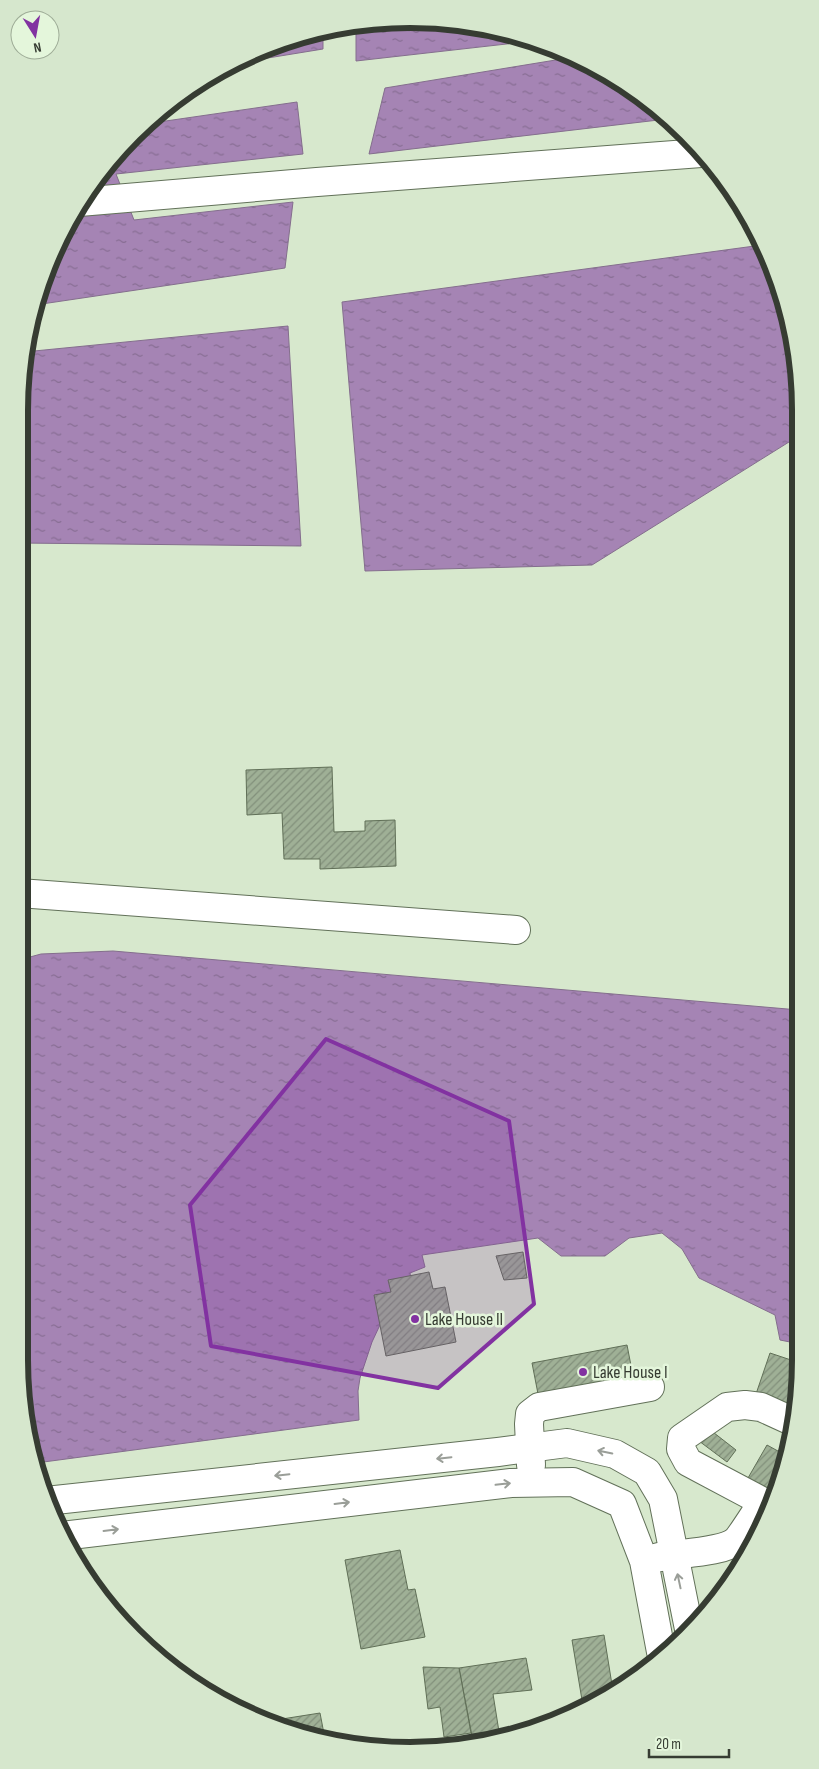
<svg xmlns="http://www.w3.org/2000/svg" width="819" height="1769" viewBox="0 0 819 1769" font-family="'Sofia Sans Condensed',sans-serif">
	<defs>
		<pattern id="water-ripples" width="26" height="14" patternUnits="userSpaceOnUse" patternTransform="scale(1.25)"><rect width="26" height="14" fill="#a584b4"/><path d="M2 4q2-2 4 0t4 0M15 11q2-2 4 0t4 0" fill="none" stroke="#876d93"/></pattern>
		<pattern id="building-hatch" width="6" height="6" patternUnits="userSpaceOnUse" patternTransform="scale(1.25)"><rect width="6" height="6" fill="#9fb096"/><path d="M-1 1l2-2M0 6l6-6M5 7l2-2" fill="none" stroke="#82907b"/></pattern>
	</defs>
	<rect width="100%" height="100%" fill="#d7e8cd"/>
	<g fill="url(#water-ripples)" stroke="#846e8d">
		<polygon points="409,19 485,26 533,41 356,61 356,24"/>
		<polygon points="323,29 323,49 231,64 260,49"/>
		<polygon points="574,57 647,99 667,119 369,154 385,88"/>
		<polygon points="297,102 303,154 116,174 134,220 293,202 285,268 35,305 48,260 84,193 133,133 145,124"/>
		<polygon points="762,245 770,260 797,358 797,437 592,565 365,571 342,302"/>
		<polygon points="288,326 301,546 19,543 19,409 24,352"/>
		<polygon points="113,951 799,1010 800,1344 780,1340 775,1315 699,1278 682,1249 662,1233 629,1238 605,1256 561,1256 538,1238 422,1255 425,1267 410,1273 413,1293 393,1297 372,1342 360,1378 358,1391 359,1420 36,1463 19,1359 19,960 41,954"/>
	</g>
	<g fill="url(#building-hatch)" stroke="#606f57">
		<polygon points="332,767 334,832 365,831 365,821 395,820 396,866 320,869 320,859 284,859 282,813 247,815 246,770"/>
		<polygon points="523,1252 527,1278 504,1280 496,1256"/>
		<polygon points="429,1272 433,1289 445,1287 456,1342 386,1356 374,1295 391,1292 388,1280"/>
		<polygon points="627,1345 634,1381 539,1399 532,1363"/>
		<polygon points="770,1353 800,1363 796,1407 756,1394"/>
		<polygon points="709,1429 736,1450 727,1462 699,1441"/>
		<polygon points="767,1445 787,1456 775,1493 748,1478"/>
		<polygon points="400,1550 408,1590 415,1589 425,1637 361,1649 345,1560"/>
		<polygon points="604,1635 613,1691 605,1698 583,1706 572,1640"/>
		<polygon points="526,1658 532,1690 493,1694 500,1738 493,1740 473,1741 459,1668"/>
		<polygon points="423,1667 459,1668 471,1733 444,1737 440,1707 428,1709"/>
		<polygon points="320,1713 325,1739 283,1724 282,1719"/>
	</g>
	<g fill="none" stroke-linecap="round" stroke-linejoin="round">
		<g stroke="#627159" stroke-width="30">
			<g id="minor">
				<polyline points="79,202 317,182 701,153"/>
				<polyline points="19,893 516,930"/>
				<polyline points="531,1465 529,1424 530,1414 539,1407 650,1387"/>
				<polyline points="46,1501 498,1452 567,1443 615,1454 647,1472 663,1499 689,1629"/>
				<polyline points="771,1506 688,1462 681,1449 682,1438 727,1407 745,1405 761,1407 794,1422"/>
				<polyline points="62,1536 511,1483 573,1482 622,1504 644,1561 661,1652"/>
				<path d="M 655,1558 C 675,1553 722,1553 736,1541 C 742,1535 757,1510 763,1502"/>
			</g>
		</g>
		<use href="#minor" stroke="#fff" stroke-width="28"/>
	</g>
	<defs><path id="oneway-shaft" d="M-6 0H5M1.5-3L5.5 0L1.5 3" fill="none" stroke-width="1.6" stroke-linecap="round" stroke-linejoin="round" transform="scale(1.25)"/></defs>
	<g stroke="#9a9e98">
		<use href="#oneway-shaft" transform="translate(605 1452) rotate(-168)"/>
		<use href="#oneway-shaft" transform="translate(444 1458) rotate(174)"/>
		<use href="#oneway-shaft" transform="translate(282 1475) rotate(174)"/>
		<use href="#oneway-shaft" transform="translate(503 1484) rotate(-6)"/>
		<use href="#oneway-shaft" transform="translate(342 1503) rotate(-7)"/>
		<use href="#oneway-shaft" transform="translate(111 1530) rotate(-7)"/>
		<use href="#oneway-shaft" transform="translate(679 1581) rotate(-102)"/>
	</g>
	<path fill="#8232a1" fill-opacity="0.2" stroke="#8232a1" stroke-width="4" stroke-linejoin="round" d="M 326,1039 L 509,1121 L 534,1304 L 438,1388 L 211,1346 L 190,1205 Z"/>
	<g fill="#8232a1" stroke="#e4f6db" stroke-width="2">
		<circle cx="415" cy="1319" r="5"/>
		<circle cx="583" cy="1372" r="5"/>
	</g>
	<g text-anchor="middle" stroke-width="5" stroke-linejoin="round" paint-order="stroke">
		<g font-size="18" fill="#363c32" stroke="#e4f6db" text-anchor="start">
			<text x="425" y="1325">Lake House II</text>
			<text x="593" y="1378">Lake House I</text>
		</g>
	</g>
	<path d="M0 0H819V1769H0ZM410 28H410A382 382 0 0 1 792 410V1360A382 382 0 0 1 410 1742H410A382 382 0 0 1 28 1360V410A382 382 0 0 1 410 28Z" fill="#d6e7cd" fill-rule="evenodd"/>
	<path fill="none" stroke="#363c32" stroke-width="6" d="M410 28H410A382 382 0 0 1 792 410V1360A382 382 0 0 1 410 1742H410A382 382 0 0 1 28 1360V410A382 382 0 0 1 410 28Z"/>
	<g transform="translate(35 35) rotate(169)"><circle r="24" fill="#e4f6db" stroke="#9eac97"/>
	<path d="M0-4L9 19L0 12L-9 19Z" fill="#8232a1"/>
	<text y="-8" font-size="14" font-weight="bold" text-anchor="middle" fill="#363c32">N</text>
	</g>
	<path d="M649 1749v8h80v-8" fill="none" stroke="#363c32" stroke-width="2.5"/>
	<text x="656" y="1749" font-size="15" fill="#363c32" stroke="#e4f6db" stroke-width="4" paint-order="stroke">20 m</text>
</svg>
